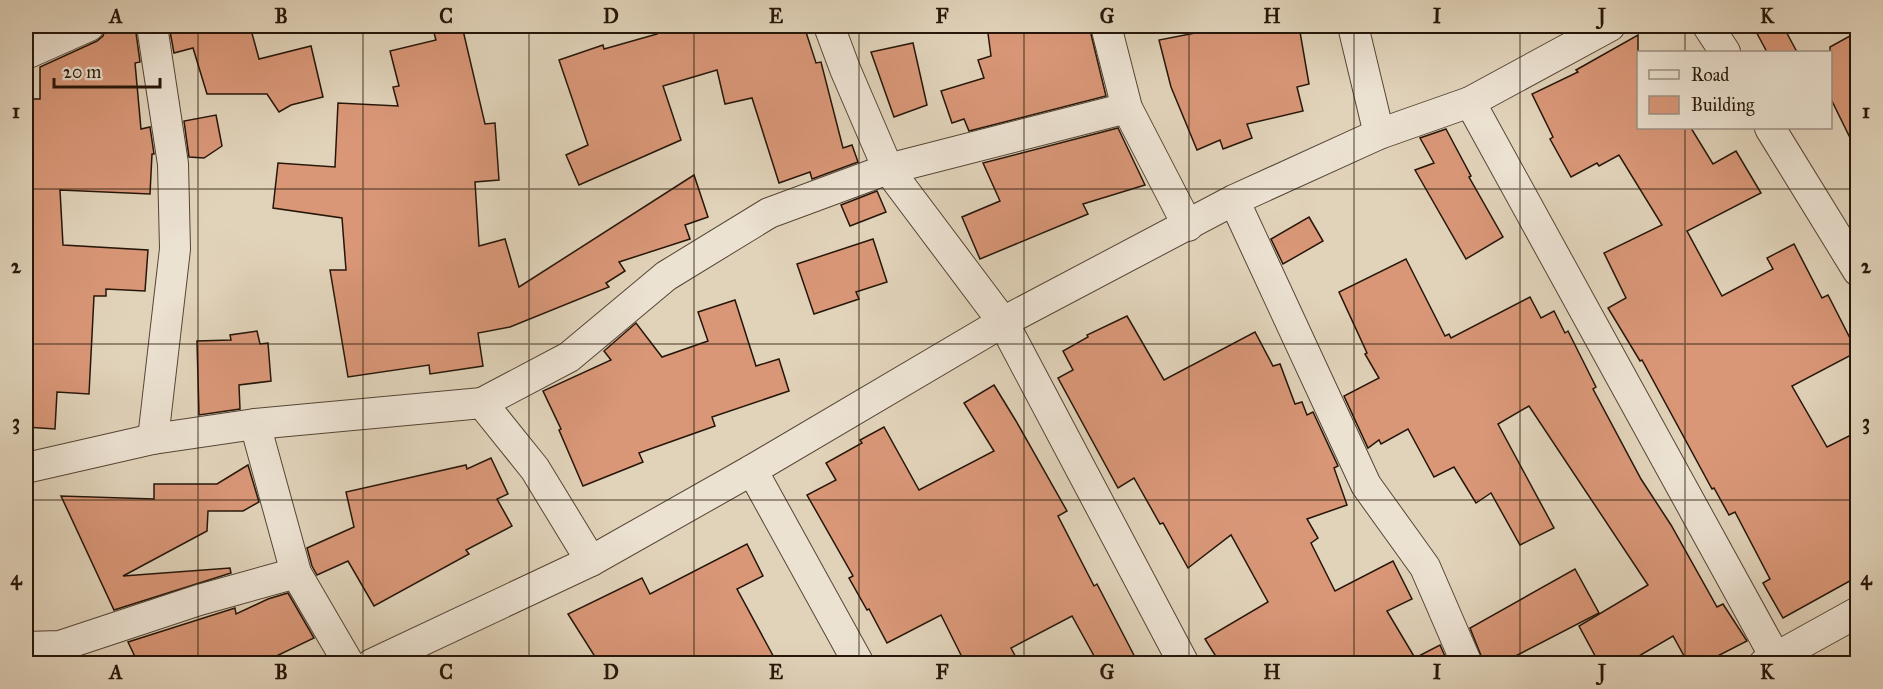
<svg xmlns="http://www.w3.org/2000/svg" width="1883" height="689" viewBox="0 0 1883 689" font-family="'IM FELL Great Primer',serif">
	<rect width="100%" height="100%" fill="#e1d3ba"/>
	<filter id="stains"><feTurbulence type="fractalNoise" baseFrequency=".00333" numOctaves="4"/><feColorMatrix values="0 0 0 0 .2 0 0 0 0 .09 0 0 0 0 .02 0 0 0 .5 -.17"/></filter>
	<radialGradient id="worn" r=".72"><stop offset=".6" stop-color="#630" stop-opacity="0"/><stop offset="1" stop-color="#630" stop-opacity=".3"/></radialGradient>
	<g fill="#d99778" stroke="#261609" stroke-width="1.5">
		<polygon points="106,26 135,26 140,62 135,63 141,129 150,127 154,154 152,154 150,194 60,190 63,245 148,250 145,291 106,289 106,296 94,296 89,394 57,392 55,429 26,427 26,99 40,99 40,67 97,41 103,36"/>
		<polygon points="169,26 250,26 259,59 311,46 323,97 291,105 279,112 267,94 207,94 193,48 174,53"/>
		<polygon points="432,26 462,26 485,124 495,123 499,180 475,182 479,246 505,239 519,287 694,175 708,217 685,225 690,239 619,262 625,271 606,283 609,287 510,327 478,333 483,366 430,374 429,365 348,377 330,270 346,270 342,218 273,208 278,163 335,167 338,103 398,106 393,87 399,86 390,51 436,40"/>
		<polygon points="654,26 804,26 816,63 821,62 843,148 852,145 858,162 812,179 810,172 779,183 752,98 725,104 717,70 663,86 681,140 579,185 566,155 588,145 559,60 603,45 604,49 657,34"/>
		<polygon points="987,26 1089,26 1106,96 969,131 964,119 952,123 941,91 984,78 978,60 991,56"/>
		<polygon points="1231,26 1299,26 1309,84 1297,87 1303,111 1247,124 1252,138 1223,149 1220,140 1197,150 1171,87 1159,40"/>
		<polygon points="1753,26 1783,26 1797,52 1767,52"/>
		<polygon points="1857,32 1857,152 1830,97 1830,47"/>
		<polygon points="1638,35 1638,128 1691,128 1713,164 1736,151 1761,193 1687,231 1722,296 1773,269 1767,258 1794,244 1822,298 1828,295 1857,352 1792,386 1827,447 1857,432 1857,577 1783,618 1763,583 1770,579 1735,512 1729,515 1714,488 1712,489 1642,360 1640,361 1608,308 1626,298 1604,253 1662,225 1619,155 1599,166 1597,163 1571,177 1550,139 1553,137 1532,94 1578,72 1576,70"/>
		<polygon points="913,43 927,105 894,117 871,52"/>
		<polygon points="216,115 222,146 204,158 189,157 184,121"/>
		<polygon points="1118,128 1145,185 1083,204 1088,214 980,259 962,217 1000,201 983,163"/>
		<polygon points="1446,129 1471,176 1469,177 1503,237 1466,259 1415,170 1434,163 1420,138"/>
		<polygon points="877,191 886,212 850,226 841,205"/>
		<polygon points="1309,217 1323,241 1283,264 1271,239"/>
		<polygon points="873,239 887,282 856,292 859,299 814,314 797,264"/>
		<polygon points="1406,259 1445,336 1449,334 1451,338 1530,297 1541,318 1554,311 1565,333 1568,331 1596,387 1593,389 1641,479 1671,525 1717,607 1723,604 1747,641 1704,663 1688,663 1673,636 1627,663 1599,663 1579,626 1648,585 1529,406 1498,424 1554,528 1520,545 1491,493 1476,503 1454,467 1434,477 1408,429 1381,444 1379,440 1368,448 1344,396 1379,378 1365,354 1367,353 1339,292"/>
		<polygon points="735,300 756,366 779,359 789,391 712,417 715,426 639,453 643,462 583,486 559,430 561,429 543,391 611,360 604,351 636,323 662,357 708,341 698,312"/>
		<polygon points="1127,316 1164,380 1255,332 1273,366 1280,364 1295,404 1302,402 1307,415 1313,412 1338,466 1334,468 1347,505 1307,519 1318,538 1311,543 1335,591 1393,561 1412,599 1387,611 1415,658 1440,645 1448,663 1220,663 1205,639 1268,602 1231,535 1188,568 1163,523 1160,524 1134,478 1118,488 1058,378 1073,370 1063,351 1088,337 1087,335"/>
		<polygon points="257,331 260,344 268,343 271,381 239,385 240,409 199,415 197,341 231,340 230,335"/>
		<polygon points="994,385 1016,421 1067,511 1058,516 1094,586 1097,584 1138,663 1098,663 1072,616 1011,648 1019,663 965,663 941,615 887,643 869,609 867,610 849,578 853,576 807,495 836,480 826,463 862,443 860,440 884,427 919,490 994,451 964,403"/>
		<polygon points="491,458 508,494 497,499 512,526 466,550 469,554 374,606 348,561 317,575 312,566 307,548 354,527 346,492 466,465 467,469"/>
		<polygon points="248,465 259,502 243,511 208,511 207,531 123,576 230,568 231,573 114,610 61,496 154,499 154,484 217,484"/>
		<polygon points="747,544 763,576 737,589 777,663 599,663 568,614 642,578 650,594"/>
		<polygon points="1575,569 1599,613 1502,663 1484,663 1470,628"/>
		<polygon points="288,593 314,638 262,663 138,663 128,642 235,608 236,614 268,599"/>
	</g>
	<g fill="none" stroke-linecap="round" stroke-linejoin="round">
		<g stroke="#554535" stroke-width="32">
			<g id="street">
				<polyline points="152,26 173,164 175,249 153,439"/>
				<polyline points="829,26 845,69 888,169 1003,322 1184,664"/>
				<polyline points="1106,26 1127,108 1188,226"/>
				<polyline points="1353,26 1379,134"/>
				<polyline points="1708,26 1725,52"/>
				<polyline points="26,54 89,26"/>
				<polyline points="1470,102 1779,664"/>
				<polyline points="1770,128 1858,271"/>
				<polyline points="1234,200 1366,485 1425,567 1467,664"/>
				<polyline points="482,403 569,357 666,276 769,213 888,169 1127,108"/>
				<polyline points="255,424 296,573 349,664"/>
				<polyline points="26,468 153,439 255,424 482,403 535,469 591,561"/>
				<polyline points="752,470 859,664"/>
				<polyline points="26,647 60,646 199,600 296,573"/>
				<polyline points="372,664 591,561 752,470 1003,322 1234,200 1379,134 1470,102 1610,26"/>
				<polyline points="1764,664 1858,612"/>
			</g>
		</g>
		<use href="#street" stroke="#ece2d2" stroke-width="30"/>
	</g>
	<path fill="none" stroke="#261609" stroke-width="1.5" stroke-opacity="0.55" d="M 198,26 L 198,664M 363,26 L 363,664M 529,26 L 529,664M 694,26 L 694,664M 859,26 L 859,664M 1024,26 L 1024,664M 1189,26 L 1189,664M 1354,26 L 1354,664M 1520,26 L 1520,664M 1685,26 L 1685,52M 1685,128 L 1685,664M 26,189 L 1858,189M 26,344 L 1858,344M 26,500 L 1858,500"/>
	<rect width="1883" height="689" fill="none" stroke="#e1d3ba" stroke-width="66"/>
	<rect x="1637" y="51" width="195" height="78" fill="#ece2d2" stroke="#9d9082" stroke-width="1.5"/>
	<rect x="1649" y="70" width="30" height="9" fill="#ece2d2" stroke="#9d9082" stroke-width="1.5"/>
	<text x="1691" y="81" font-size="18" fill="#261609">Road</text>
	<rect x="1649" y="96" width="30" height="18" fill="#d99778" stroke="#9d9082" stroke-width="1.5"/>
	<text x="1691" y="111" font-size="18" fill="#261609">Building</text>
	<path d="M54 78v9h106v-9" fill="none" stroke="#261609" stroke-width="3"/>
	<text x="63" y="78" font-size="18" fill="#261609" stroke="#ece2d2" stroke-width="4.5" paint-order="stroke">20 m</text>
	<rect x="33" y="33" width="1817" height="623" fill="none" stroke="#261609" stroke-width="2"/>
	<g font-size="20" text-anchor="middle" font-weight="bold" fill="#261609">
		<text x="116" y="23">A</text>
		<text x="281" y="23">B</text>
		<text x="446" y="23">C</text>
		<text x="611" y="23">D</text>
		<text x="776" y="23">E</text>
		<text x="942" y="23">F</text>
		<text x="1107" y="23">G</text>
		<text x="1272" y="23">H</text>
		<text x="1437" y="23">I</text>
		<text x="1602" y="23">J</text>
		<text x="1767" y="23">K</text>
		<text x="16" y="118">1</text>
		<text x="1866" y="118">1</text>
		<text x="16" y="273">2</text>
		<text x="1866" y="273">2</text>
		<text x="16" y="429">3</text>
		<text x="1866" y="429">3</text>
		<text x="16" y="585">4</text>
		<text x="1866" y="585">4</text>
		<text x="116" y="679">A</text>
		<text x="281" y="679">B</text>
		<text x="446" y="679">C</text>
		<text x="611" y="679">D</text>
		<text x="776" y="679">E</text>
		<text x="942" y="679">F</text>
		<text x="1107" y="679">G</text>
		<text x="1272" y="679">H</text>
		<text x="1437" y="679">I</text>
		<text x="1602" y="679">J</text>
		<text x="1767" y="679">K</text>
	</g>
	<rect width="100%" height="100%" filter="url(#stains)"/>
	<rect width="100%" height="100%" fill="url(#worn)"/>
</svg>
